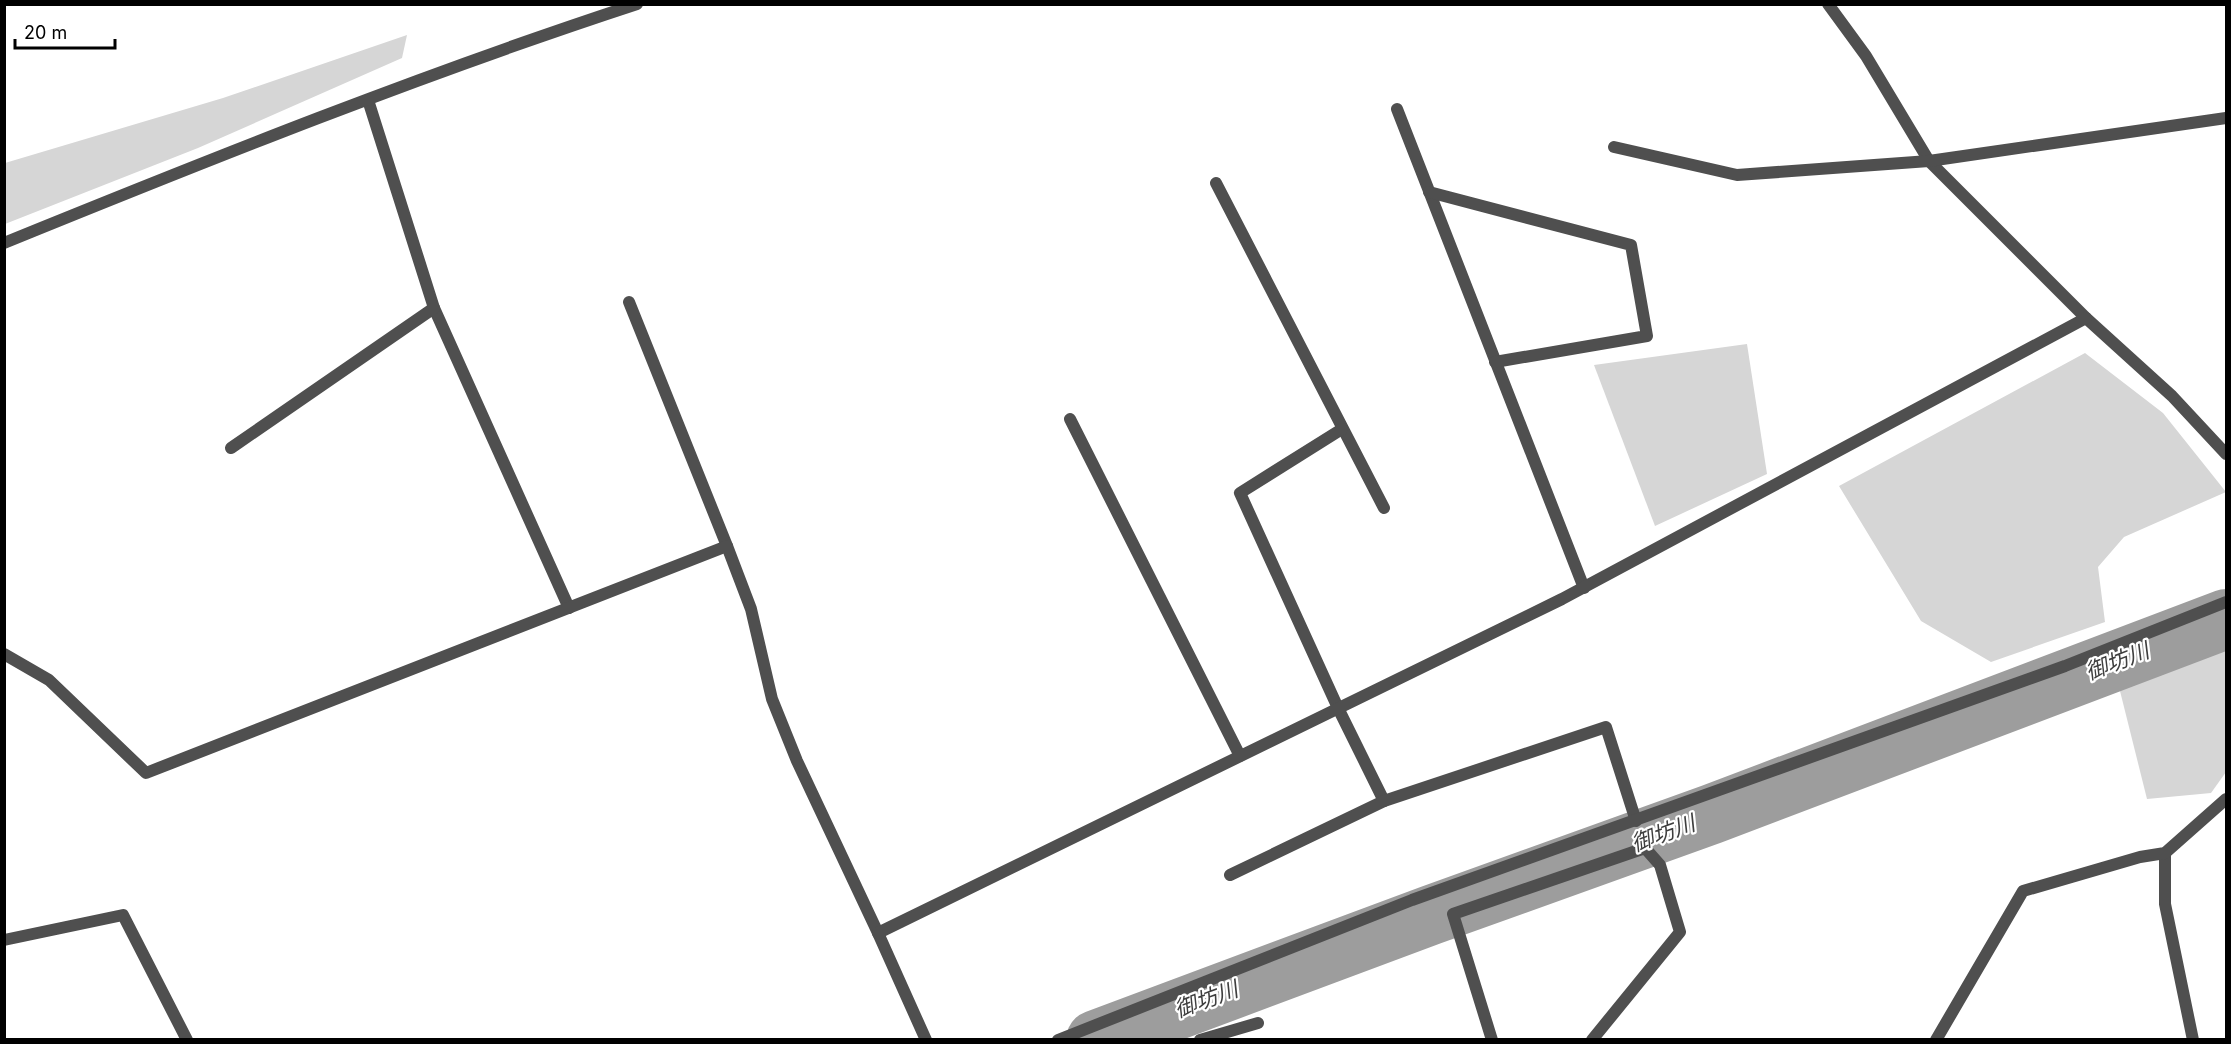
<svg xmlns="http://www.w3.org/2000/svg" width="2231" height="1044" viewBox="0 0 2231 1044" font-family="Inter,'Noto Sans JP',sans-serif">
	<rect width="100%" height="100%" fill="#fff"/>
	<g fill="#d6d6d6">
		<polygon points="407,35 402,58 198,148 5,224 5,163 223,98"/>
		<polygon points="1747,344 1767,474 1655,526 1594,365"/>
		<polygon points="2085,353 2163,413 2226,492 2124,537 2098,567 2105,622 1991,662 1921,621 1839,486"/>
		<polygon points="2208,646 2226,648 2226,772 2211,793 2147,799 2118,683"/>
	</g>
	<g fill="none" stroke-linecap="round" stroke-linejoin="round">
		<polyline stroke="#9d9d9d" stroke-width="60" points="1096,1040 1431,915 1712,814 2226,619"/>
		<g stroke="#4f4f4f" stroke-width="12">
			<polyline points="1828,4 1866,56 1929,161 2086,318 2172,396 2226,454"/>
			<polyline points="368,100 434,308 569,608"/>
			<polyline points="1397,109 1584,588"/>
			<polyline points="1614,147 1737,175 1929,161 2226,118"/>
			<polyline points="1216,183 1384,508"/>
			<polyline points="1429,192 1631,245 1647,336 1495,362"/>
			<path d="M 4,243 C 213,158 423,74 637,4"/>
			<polyline points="629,302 727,546"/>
			<polyline points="1070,419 1240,756"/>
			<polyline points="1342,429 1240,493 1338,708 1384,801"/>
			<polyline points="231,448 434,308"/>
			<polyline points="4,654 49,680 146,773 727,546 751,609 772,699 797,761 878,933 926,1040"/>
			<polyline points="2165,853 2165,904 2193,1040"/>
			<polyline points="1230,875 1384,801 1606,727 1636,821"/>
			<polyline points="878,933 1562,599 2086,318"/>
			<polyline points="4,940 123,915 187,1040"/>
			<polyline points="1058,1040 1412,900 2065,666 2226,602"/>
			<polyline points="1200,1040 1258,1023"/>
			<polyline points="1492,1040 1453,914 1645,848 1660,865 1680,932 1592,1040"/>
		</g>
		<polyline stroke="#4f4f4f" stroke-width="12" points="1936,1040 2023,891 2140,857 2165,853 2226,799"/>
	</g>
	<g text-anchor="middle" stroke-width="4.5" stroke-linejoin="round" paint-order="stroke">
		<g font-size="22" font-style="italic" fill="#3e3e3e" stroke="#fff">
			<text transform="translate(2117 661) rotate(-21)" y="8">御坊川</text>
			<text transform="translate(1663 833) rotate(-20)" y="8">御坊川</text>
			<text transform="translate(1206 999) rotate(-20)" y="8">御坊川</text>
		</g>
	</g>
	<rect width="2231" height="1044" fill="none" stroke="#000000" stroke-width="12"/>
	<path d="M15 39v9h100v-9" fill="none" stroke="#000000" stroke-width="3"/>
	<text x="24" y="39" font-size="18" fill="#000000" stroke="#ffffff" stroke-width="4.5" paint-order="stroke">20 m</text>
</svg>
